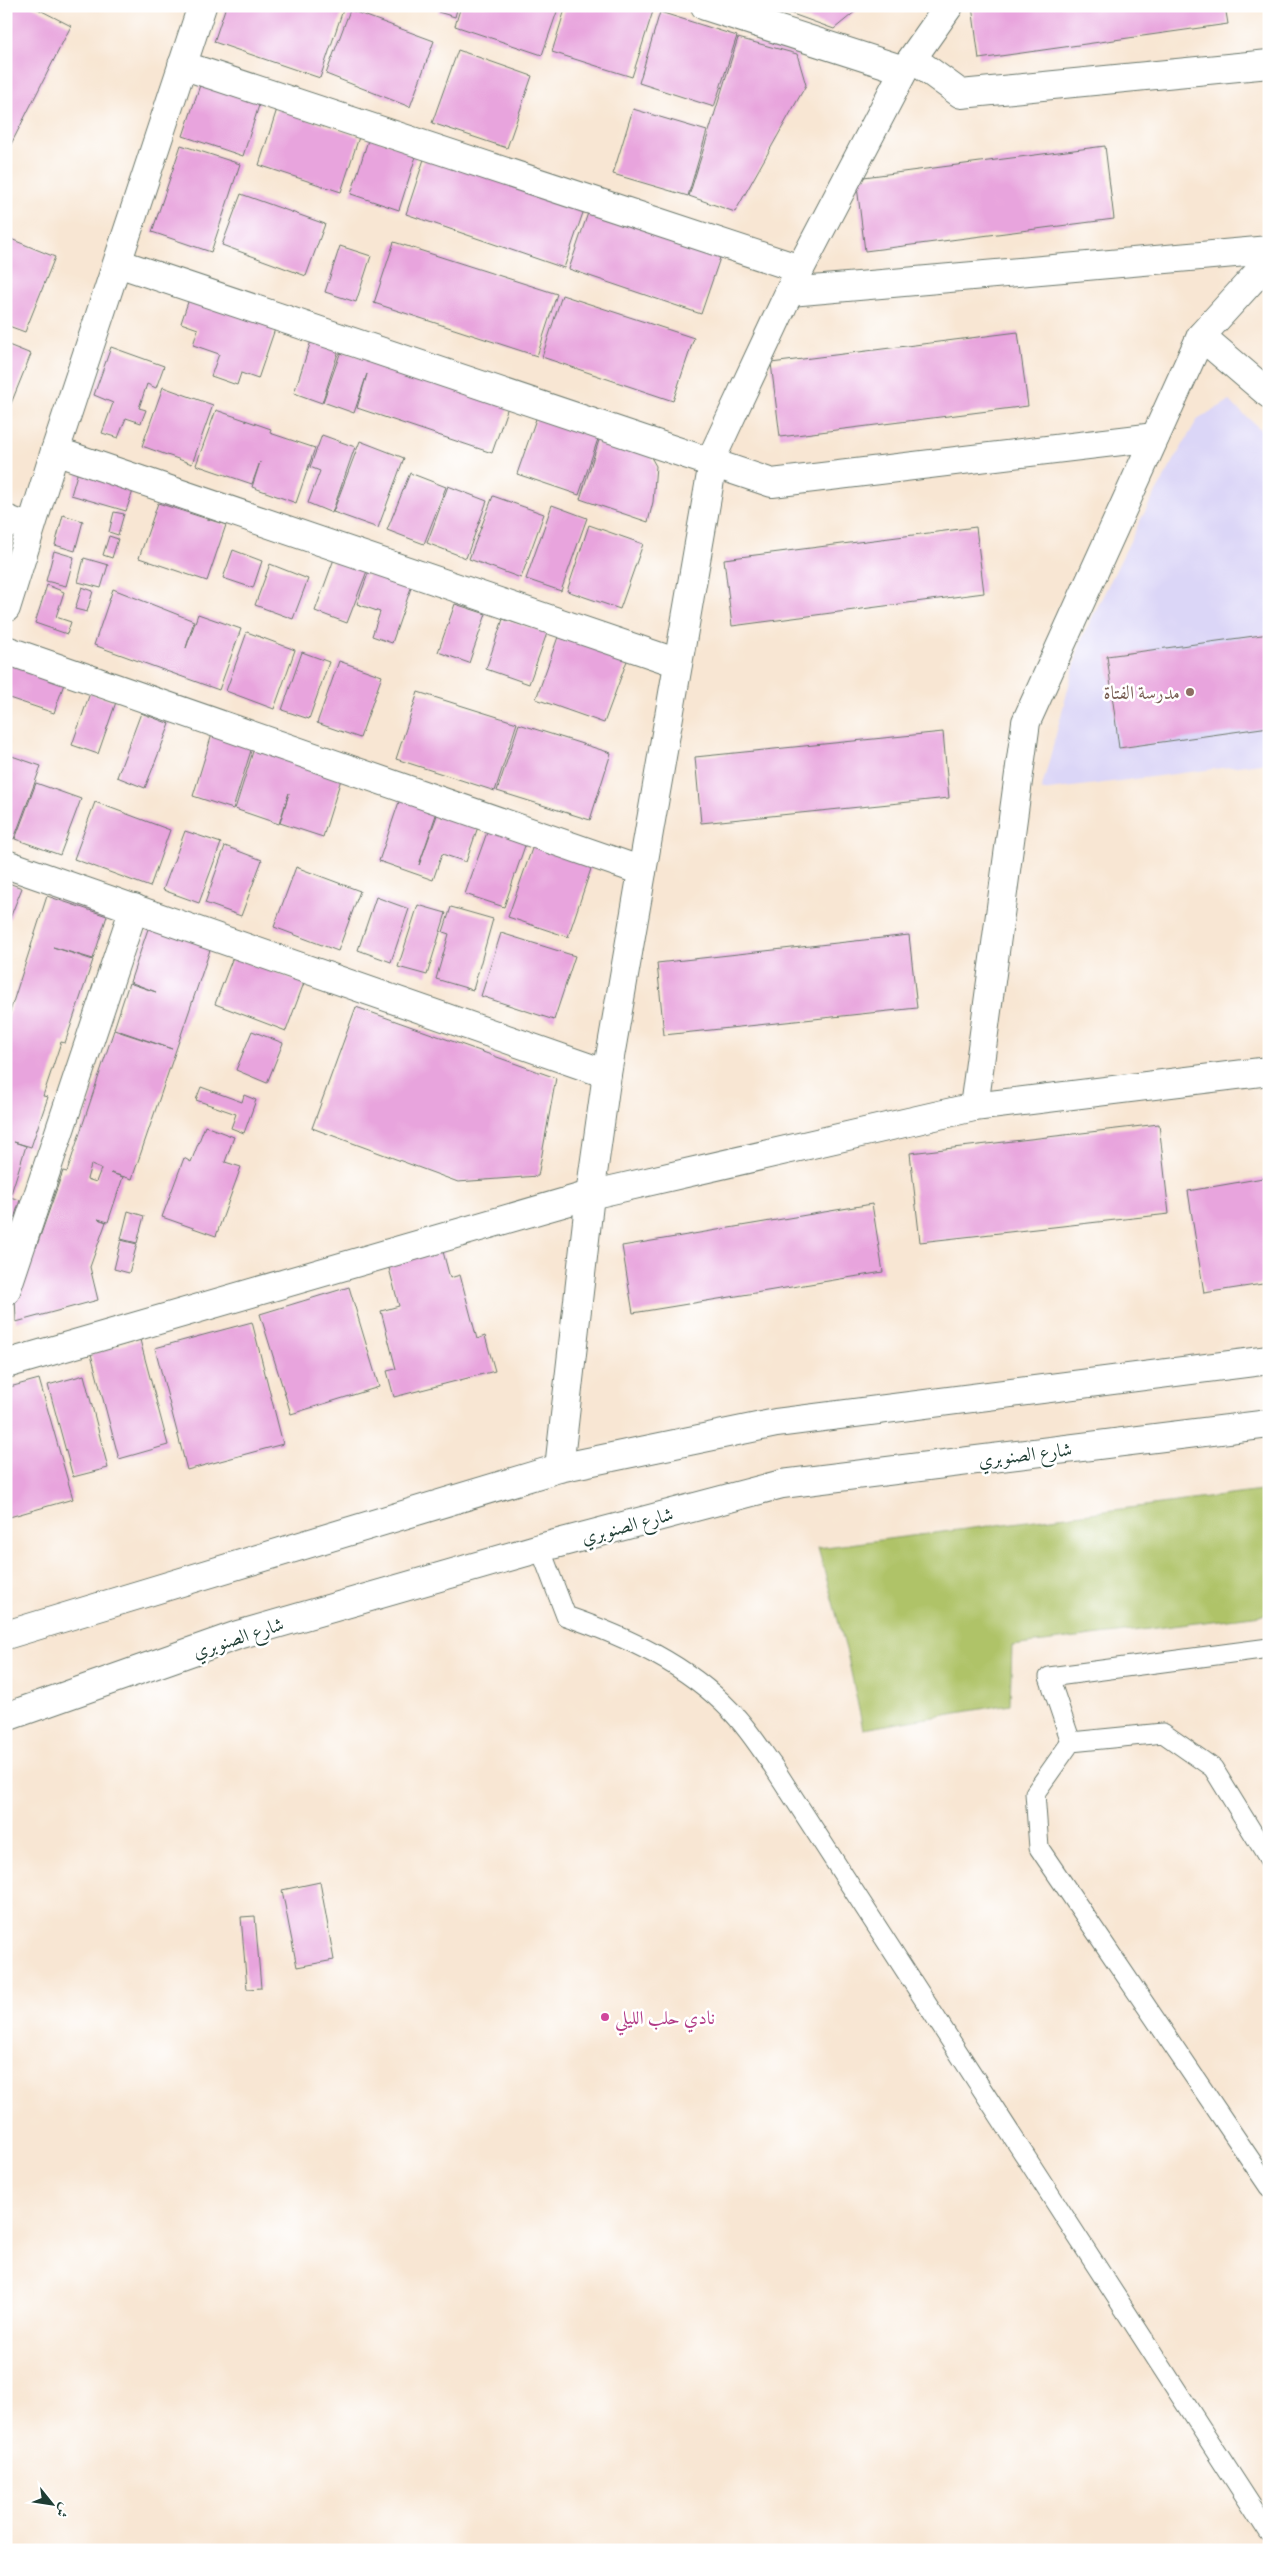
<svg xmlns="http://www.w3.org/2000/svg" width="1275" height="2556" viewBox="0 0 1275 2556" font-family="'IM FELL DW Pica',Amiri,serif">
	<rect width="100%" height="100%" fill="#fff"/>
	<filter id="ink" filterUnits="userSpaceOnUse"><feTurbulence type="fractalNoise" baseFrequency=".02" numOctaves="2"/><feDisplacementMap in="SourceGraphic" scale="10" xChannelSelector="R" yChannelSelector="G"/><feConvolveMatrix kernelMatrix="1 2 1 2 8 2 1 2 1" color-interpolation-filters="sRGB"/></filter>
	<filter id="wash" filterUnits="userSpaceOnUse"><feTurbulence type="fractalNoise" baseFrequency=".0096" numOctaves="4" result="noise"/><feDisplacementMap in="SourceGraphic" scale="20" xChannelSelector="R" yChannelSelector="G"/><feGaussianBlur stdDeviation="1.12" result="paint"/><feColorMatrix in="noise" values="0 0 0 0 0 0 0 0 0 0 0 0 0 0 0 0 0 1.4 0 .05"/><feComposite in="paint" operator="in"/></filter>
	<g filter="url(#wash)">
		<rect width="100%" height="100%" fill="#f8e6d3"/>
		<polygon fill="#dbd6f7" points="1229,401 1269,437 1269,762 1041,791 1081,640 1142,517 1197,420"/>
		<polygon fill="#afc367" stroke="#67804e" points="1269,1490 1269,1614 1012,1646 1010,1704 863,1729 847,1653 818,1548"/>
		<g id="blocks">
			<g fill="#e8a4dd" fill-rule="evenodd">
				<polygon points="6,6 32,6 71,26 6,154"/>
				<polygon points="226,6 331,6 343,10 320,78 214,42"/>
				<polygon points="440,6 458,6 455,17 438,12"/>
				<polygon points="461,6 559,6 542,55 455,26"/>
				<polygon points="566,6 654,8 632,77 552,52"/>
				<polygon points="862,6 834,29 773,7 773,6"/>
				<polygon points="972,6 1225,6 1228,24 979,59"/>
				<polygon points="350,10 434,41 410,107 326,74"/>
				<polygon points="660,12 737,36 714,107 639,83"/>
				<polygon points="738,38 797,54 806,85 735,212 689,196"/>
				<polygon points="458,50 532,76 507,148 432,123"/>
				<polygon points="202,79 261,99 243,156 183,136"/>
				<polygon points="277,109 359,137 341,192 259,165"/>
				<polygon points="633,109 707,131 688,196 613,174"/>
				<polygon points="369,137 417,153 399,210 351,194"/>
				<polygon points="181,145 240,164 211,252 152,232"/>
				<polygon points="1105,146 1114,219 865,251 856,178"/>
				<polygon points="426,153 585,207 564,268 406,214"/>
				<polygon points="241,194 325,224 306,276 222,245"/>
				<polygon points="590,207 722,252 701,314 569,269"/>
				<polygon points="6,237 55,257 25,332 6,325"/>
				<polygon points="394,242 557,294 537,356 374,303"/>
				<polygon points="340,246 371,256 356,302 325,292"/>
				<polygon points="191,293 277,323 258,379 241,373 237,385 211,376 219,354 193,345 198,329 181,323"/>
				<polygon points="562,295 694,338 673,401 542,357"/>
				<polygon points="1018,332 1028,406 780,437 771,363"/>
				<polygon points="311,341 339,350 322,403 294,393"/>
				<polygon points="6,344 31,354 6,416"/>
				<polygon points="111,347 164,366 156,388 147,384 139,408 146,410 141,423 126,418 118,438 102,433 113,403 94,395"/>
				<polygon points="341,351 510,401 492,453 357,408 367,374 354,413 323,402"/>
				<polygon points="163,387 213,405 192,464 142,446"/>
				<polygon points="216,410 271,429 270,433 315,448 296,503 252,487 260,462 252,484 196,465"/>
				<polygon points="537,416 599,436 579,495 517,474"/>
				<polygon points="602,431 644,445 656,466 653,502 648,522 580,499"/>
				<polygon points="322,435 355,447 332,513 308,503 320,471 310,467"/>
				<polygon points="360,441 404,458 378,528 333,512"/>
				<polygon points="78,471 134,488 126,511 71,495"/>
				<polygon points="410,473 446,487 424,544 387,530"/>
				<polygon points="448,486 487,501 466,558 427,543"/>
				<polygon points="493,496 544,514 521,578 469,559"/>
				<polygon points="158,503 226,525 207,581 139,558"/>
				<polygon points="552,505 587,518 561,591 526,579"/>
				<polygon points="114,512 124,514 118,535 109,532"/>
				<polygon points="63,515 83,521 75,551 55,545"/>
				<polygon points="589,525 643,544 620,609 567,591"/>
				<polygon points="976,527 984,593 732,626 724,559"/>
				<polygon points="109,536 118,539 112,558 103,555"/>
				<polygon points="233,550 262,561 253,588 223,578"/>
				<polygon points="54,551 74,557 66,586 46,581"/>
				<polygon points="84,558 108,565 101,588 78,582"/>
				<polygon points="334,559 367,571 347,623 315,611"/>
				<polygon points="270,564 308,579 293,619 255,605"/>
				<polygon points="369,571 412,585 392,643 372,636 380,612 357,604"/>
				<polygon points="47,585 64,592 56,617 71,622 67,634 35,623"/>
				<polygon points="82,587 93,591 87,612 75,609"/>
				<polygon points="113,589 194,621 186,648 198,614 241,629 219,690 94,645"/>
				<polygon points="455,604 486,614 469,663 438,652"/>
				<polygon points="503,619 547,633 529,684 486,669"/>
				<polygon points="247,632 295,650 274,709 226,691"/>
				<polygon points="559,634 628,658 604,723 536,699"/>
				<polygon points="1269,634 1269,727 1119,748 1107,656"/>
				<polygon points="302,652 329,662 309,719 282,710"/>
				<polygon points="11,659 66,678 54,713 6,697 6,673"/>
				<polygon points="339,661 382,676 360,738 317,723"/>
				<polygon points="418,692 517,723 495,791 396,759"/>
				<polygon points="90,693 116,702 98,754 72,745"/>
				<polygon points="141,713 170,724 145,788 117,777"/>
				<polygon points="519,724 611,753 590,820 497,791"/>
				<polygon points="213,731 253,744 233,809 193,796"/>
				<polygon points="943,732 949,798 701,823 695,757"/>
				<polygon points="255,745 343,773 323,837 280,823 289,793 279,824 235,809"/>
				<polygon points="6,754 41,766 14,839 6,836"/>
				<polygon points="36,783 81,799 60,855 15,839"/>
				<polygon points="402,793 439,806 419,865 440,807 480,821 466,862 442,854 433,880 379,861"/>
				<polygon points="95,802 170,830 150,887 74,859"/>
				<polygon points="490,824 528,837 504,907 465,894"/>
				<polygon points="185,831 221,843 199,903 163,890"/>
				<polygon points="535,840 594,860 568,937 508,917"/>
				<polygon points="225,846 262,860 241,916 205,903"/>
				<polygon points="296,867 360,891 338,951 274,927"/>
				<polygon points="6,882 22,888 6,928"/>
				<polygon points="47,896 107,916 93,959 53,947 93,960 65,1043 61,1042 43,1096 48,1097 31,1147 14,1142 26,1146 10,1197 20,1200 7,1240 6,1024"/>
				<polygon points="376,897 409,909 391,962 358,950"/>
				<polygon points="418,905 446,913 427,975 398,967"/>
				<polygon points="451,907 493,919 473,990 436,979 449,934 443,932"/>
				<path d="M 149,926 L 211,947 L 132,1179 L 111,1173 L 123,1177 L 108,1222 L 98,1219 L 106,1222 L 90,1267 L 98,1300 L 16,1322 L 15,1295 L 34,1247 L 36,1248 L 63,1171 L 67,1172 L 114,1030 L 172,1049 L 114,1029 L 129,983 L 156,992 L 130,982 ZM 91,1165 L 101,1169 L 96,1182 L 87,1179 Z"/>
				<polygon points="501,933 575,956 554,1020 481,996"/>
				<polygon points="909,935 917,1008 664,1035 657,963"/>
				<polygon points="233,957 304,983 286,1031 215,1004"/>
				<polygon points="356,1007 556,1078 538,1176 458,1182 312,1128"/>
				<polygon points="252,1031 283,1043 267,1083 236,1070"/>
				<polygon points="201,1087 242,1102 244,1095 256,1100 244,1133 231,1128 236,1114 196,1100"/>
				<polygon points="1159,1124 1169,1214 920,1242 910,1153"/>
				<polygon points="205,1126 234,1137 225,1162 241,1167 216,1236 162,1217 184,1158 191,1162"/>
				<polygon points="1269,1177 1269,1283 1204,1293 1188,1191"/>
				<polygon points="872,1204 883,1272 633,1313 622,1246"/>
				<polygon points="128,1211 144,1216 137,1243 121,1239"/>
				<polygon points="121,1240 137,1244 129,1273 114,1269"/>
				<polygon points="441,1244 450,1278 460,1275 477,1339 485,1336 495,1371 394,1397 387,1371 396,1369 381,1311 399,1306 386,1257"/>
				<polygon points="349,1287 379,1387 291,1414 260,1314"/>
				<polygon points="252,1322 283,1444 187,1470 155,1348"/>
				<polygon points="140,1340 168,1445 119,1459 91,1354"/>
				<polygon points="84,1375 108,1468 73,1477 48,1385"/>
				<polygon points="39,1379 73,1499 6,1518 6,1388"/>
				<polygon points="320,1882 334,1960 297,1967 282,1890"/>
				<polygon points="255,1916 261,1988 247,1989 241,1917"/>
			</g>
		</g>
	</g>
	<g filter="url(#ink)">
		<use href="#blocks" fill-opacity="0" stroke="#6b786c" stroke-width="1"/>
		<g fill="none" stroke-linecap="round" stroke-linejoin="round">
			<g stroke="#6b786c" stroke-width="21">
				<g id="service">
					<path d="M 540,1548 L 566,1616 C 627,1637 686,1664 731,1711 C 747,1727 760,1748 773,1766 L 1269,2533"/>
					<polyline points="1071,1742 1049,1677 1269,1648"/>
					<polyline points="1269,1859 1213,1768 1163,1733 1071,1742 1035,1793 1039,1848 1269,2187"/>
				</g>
			</g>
			<g stroke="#6b786c" stroke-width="30">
				<g id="minor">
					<polyline points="705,6 904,70"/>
					<polyline points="913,59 961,94 1269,64"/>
					<polyline points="182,65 800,269"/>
					<polyline points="118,263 772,483 1155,437"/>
					<polyline points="790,292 1269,250"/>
					<polyline points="1201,336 1269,394"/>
					<polyline points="55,451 678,663"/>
					<polyline points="6,519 30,528"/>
					<polyline points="6,650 642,871"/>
					<polyline points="6,864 607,1074"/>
					<polyline points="974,1107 1269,1071"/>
					<polyline points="6,1291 134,908"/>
					<polyline points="6,1364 590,1195 974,1107 1026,722 1201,336 1269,261"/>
					<polyline points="559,1468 590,1195 607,1074 715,451 800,269 904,70 949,6"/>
				</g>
			</g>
			<g stroke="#6b786c" stroke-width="30">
				<polyline id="tertiary" points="6,608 55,451 202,6"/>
			</g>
			<g stroke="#6b786c" stroke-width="30">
				<g id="primary">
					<polyline points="6,1635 559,1468 776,1423 1269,1360"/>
					<polyline points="6,1717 238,1635 540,1548 782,1484 1269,1424"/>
				</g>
			</g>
			<use href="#service" stroke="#fff" stroke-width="19"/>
			<use href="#minor" stroke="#fff" stroke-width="28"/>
			<use href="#tertiary" stroke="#fff" stroke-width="28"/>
			<use href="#primary" stroke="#fff" stroke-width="28"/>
		</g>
	</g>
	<circle fill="#8d6e63" stroke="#fff" stroke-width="2" cx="1190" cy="692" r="5"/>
	<circle fill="#d1479c" stroke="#fff" stroke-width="2" cx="605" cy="2017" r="5"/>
	<g text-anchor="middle" stroke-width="5" stroke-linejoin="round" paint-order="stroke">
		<g font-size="19" fill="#785e54" stroke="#fff" text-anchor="end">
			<text x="1180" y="699">مدرسة الفتاة</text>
		</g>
		<g font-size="19" fill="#1f3d34" stroke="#fff">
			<text transform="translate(1025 1454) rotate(-7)" y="7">شارع الصنوبري</text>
			<text transform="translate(627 1525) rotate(-15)" y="7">شارع الصنوبري</text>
			<text transform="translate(238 1637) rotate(-18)" y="7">شارع الصنوبري</text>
		</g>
		<g font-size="19" fill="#b23c85" stroke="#fff" text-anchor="start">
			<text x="615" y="2024">نادي حلب الليلي</text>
		</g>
	</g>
	<rect width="1275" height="2556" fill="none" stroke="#fff" stroke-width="25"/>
	<g transform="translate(52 2504) rotate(120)" stroke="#ffffff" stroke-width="4" paint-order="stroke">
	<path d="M0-4L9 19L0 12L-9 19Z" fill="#1f3d34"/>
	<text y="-8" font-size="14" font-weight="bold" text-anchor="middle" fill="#1f3d34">ش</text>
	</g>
</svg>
